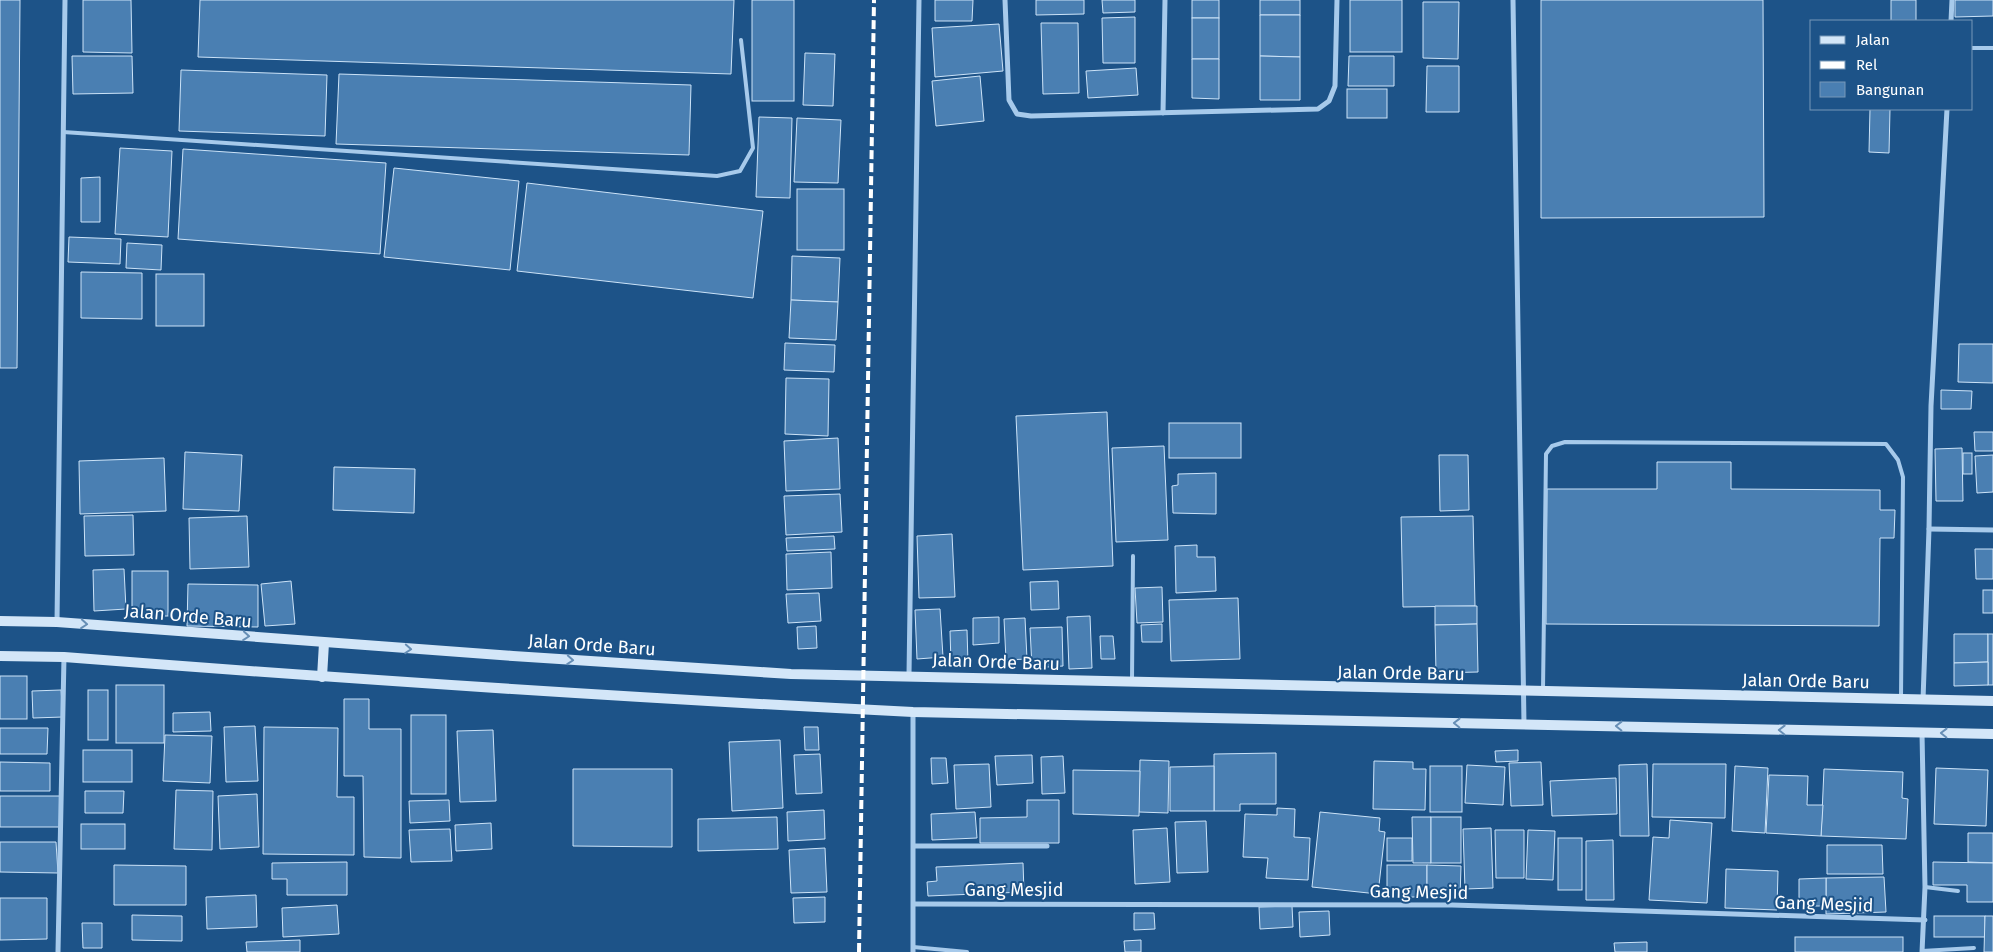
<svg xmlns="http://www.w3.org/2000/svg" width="1993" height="952" viewBox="0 0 1993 952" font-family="'Fira Sans',sans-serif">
	<rect width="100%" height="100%" fill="#1d5388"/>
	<g fill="#4a7fb2" stroke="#cce3f8">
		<polygon points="0,0 20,0 17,368 0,368"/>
		<polygon points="83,0 131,0 132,53 83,52"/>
		<polygon points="200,0 734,0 731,74 198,57"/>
		<rect x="752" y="0" width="42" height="101"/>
		<polygon points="935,0 973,0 972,21 935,21"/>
		<polygon points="1036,0 1084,0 1084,14 1036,15"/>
		<polygon points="1102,0 1135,0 1135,12 1103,13"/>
		<rect x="1192" y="0" width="27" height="18"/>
		<rect x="1260" y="0" width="40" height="15"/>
		<rect x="1350" y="0" width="52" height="52"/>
		<polygon points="1541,0 1763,0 1764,217 1541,218"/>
		<rect x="1891" y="0" width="25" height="21"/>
		<polygon points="1955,0 1993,0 1993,16 1955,17"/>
		<polygon points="1423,2 1459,2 1458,59 1423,58"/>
		<polygon points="1260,15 1300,15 1300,57 1260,56"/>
		<polygon points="1135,17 1135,63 1103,63 1102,18"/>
		<rect x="1192" y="18" width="27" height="41"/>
		<polygon points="1041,23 1078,23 1079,93 1043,94"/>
		<polygon points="999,24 1003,71 935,77 932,28"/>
		<polygon points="805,53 835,54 833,106 803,105"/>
		<polygon points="72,56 132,56 133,93 73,94"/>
		<polygon points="1260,56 1300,57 1300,100 1260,100"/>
		<polygon points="1349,56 1394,56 1394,86 1348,86"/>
		<polygon points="1192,59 1219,59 1219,99 1192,98"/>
		<polygon points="1427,66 1459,66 1459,112 1426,112"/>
		<polygon points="1136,68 1138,95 1088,98 1086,71"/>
		<polygon points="181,70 327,75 325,136 179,131"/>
		<polygon points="339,74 691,85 689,155 336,144"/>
		<polygon points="980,76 984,121 936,126 932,81"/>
		<rect x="1347" y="89" width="40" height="29"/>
		<polygon points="1870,109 1890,109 1889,153 1869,152"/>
		<polygon points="759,117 792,118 790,198 756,197"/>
		<polygon points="797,118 841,120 838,183 794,182"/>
		<polygon points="120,148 172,151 168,237 115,234"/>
		<polygon points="183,149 386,163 380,254 178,239"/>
		<polygon points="394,168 519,181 510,270 384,257"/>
		<polygon points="100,177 100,222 81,222 81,178"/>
		<polygon points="527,183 763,211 753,298 517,271"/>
		<rect x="797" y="189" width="47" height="61"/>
		<polygon points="69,237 121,239 120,264 68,262"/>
		<polygon points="127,243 162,245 161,270 126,268"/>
		<polygon points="792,256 840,258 838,302 791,300"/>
		<polygon points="81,272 142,273 142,319 81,318"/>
		<rect x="156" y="274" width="48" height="52"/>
		<polygon points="791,300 838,302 836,340 789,338"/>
		<polygon points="785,343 835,345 834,372 784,370"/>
		<polygon points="1959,344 1993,344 1993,383 1958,382"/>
		<polygon points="786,378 829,379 828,436 785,434"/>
		<polygon points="1941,390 1972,391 1971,409 1941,409"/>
		<polygon points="1107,412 1113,566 1023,570 1016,416"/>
		<rect x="1169" y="423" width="72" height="35"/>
		<polygon points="1974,432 1993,432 1993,451 1975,451"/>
		<polygon points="838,438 840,489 786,491 784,441"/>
		<polygon points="1164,446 1168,540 1116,542 1112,448"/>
		<polygon points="1962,448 1963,501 1936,501 1935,449"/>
		<polygon points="185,452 242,455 239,511 183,509"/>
		<rect x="1963" y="453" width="9" height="21"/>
		<polygon points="1439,455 1468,455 1469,510 1440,511"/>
		<polygon points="1993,455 1993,492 1977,493 1975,456"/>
		<polygon points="164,458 166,511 80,514 79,461"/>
		<polygon points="1657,462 1731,462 1731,489 1880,490 1880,510 1895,510 1894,538 1880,538 1879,626 1546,624 1547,489 1657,489"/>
		<polygon points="334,467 415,469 414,513 333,510"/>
		<polygon points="1216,473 1216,514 1173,513 1172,486 1178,485 1178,474"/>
		<polygon points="840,494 842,532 786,535 784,496"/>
		<polygon points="133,515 134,555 85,556 84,516"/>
		<polygon points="247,516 249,567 190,569 189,518"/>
		<polygon points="1473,516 1475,606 1403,607 1401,517"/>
		<polygon points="952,534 955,597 919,598 917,536"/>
		<polygon points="834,536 835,549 787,551 786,538"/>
		<polygon points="1197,545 1197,557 1215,557 1216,591 1176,593 1175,546"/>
		<polygon points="1975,549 1993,549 1993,579 1976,579"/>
		<polygon points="831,552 832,588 787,590 786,554"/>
		<polygon points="124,569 126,609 94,611 93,570"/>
		<rect x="132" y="571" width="36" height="45"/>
		<polygon points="291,581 295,624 265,626 261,584"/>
		<polygon points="1058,581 1059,609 1031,610 1030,582"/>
		<polygon points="188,584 258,585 258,627 187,626"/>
		<polygon points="1162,587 1163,622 1137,623 1135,588"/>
		<rect x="1983" y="590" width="10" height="23"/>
		<polygon points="819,593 821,621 788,623 786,594"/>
		<polygon points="1238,598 1240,659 1171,661 1169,600"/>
		<polygon points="1435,606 1477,606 1477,624 1435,625"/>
		<polygon points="940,609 943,657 917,659 915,610"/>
		<polygon points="1090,616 1092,668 1069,669 1067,617"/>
		<polygon points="999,617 999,643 973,645 973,618"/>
		<polygon points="1025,618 1027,659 1006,660 1004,619"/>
		<polygon points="1162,624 1162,642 1142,642 1141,625"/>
		<polygon points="1477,624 1478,672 1436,673 1435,625"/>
		<polygon points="816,626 817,648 798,649 797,627"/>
		<polygon points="1062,627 1063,666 1032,668 1030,628"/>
		<polygon points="967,630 968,663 951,664 950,631"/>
		<polygon points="1954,634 1988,634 1988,662 1954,663"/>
		<rect x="1988" y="634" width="5" height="51"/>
		<polygon points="1100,636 1113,636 1115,659 1101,659"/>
		<polygon points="1988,662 1988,685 1954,686 1954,663"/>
		<rect x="0" y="676" width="27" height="43"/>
		<rect x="116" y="685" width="48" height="58"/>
		<polygon points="61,690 63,717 33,718 32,691"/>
		<rect x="88" y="690" width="20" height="50"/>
		<polygon points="344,699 369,699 369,729 401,729 401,858 364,857 363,776 344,776"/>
		<polygon points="210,712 211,731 173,732 173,713"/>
		<rect x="411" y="715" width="35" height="79"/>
		<polygon points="255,726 258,781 226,782 224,727"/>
		<polygon points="264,727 338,728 337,797 354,797 354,855 263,854"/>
		<polygon points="804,727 818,727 819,750 805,750"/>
		<polygon points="0,728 48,728 47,754 0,754"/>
		<polygon points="493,730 496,801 460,802 457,731"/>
		<polygon points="165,735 212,736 210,783 163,781"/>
		<polygon points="780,740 783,808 732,811 729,742"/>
		<rect x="83" y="750" width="49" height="32"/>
		<polygon points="1518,750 1518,761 1496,762 1495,751"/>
		<polygon points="1276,753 1276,804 1240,804 1240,811 1214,811 1214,754"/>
		<polygon points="820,754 822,793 796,794 794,755"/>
		<polygon points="1032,755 1033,783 997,785 995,756"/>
		<polygon points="1063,756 1065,793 1042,794 1041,757"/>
		<polygon points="931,758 946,758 948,783 932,784"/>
		<polygon points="1140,760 1169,761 1168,813 1139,812"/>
		<polygon points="1374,761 1413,762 1413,769 1426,769 1425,810 1373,809"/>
		<polygon points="0,762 50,763 50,791 0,791"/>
		<polygon points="1541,762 1543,805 1511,806 1509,763"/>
		<polygon points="989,764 991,807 956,809 954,765"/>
		<polygon points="1647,764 1649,836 1620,836 1619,765"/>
		<polygon points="1653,764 1726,764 1725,818 1652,817"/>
		<polygon points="1467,765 1505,767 1503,805 1465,803"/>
		<polygon points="1214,766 1214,811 1170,811 1170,767"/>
		<rect x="1430" y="766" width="32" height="46"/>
		<polygon points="1735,766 1768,768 1765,833 1732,831"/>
		<polygon points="1936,768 1988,770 1986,826 1934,824"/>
		<polygon points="573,769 672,769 672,847 573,846"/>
		<polygon points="1824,769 1903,772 1902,798 1908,799 1906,839 1821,836"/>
		<polygon points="1073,770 1140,771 1139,816 1073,814"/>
		<polygon points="1769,775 1808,776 1807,805 1823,805 1821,836 1766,833"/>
		<polygon points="1616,778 1617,814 1552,816 1550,781"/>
		<polygon points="176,790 213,791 212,850 174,849"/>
		<polygon points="85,791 124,791 123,813 85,813"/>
		<polygon points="257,794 259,847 220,849 218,796"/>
		<rect x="0" y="796" width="60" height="31"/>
		<polygon points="449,800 450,821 410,823 409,801"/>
		<polygon points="1027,800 1059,800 1059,843 980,843 980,818 1027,817"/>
		<polygon points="1277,808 1295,809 1294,837 1310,838 1308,880 1266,878 1268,858 1243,857 1245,814 1277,815"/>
		<polygon points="824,810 825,839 788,841 787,812"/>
		<polygon points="975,812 977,838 932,840 931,814"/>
		<polygon points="1320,812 1380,818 1379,831 1385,832 1378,894 1312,887"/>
		<polygon points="777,817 778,849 698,851 698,819"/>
		<polygon points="1412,817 1431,817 1431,863 1413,863"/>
		<rect x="1431" y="817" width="30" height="46"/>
		<polygon points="1670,820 1712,823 1707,903 1649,900 1653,837 1669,838"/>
		<polygon points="1206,821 1208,872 1177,873 1175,822"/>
		<polygon points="491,823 492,849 456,851 455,825"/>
		<rect x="81" y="824" width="44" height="25"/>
		<polygon points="1167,828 1170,882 1135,884 1133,830"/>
		<polygon points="1491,828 1493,888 1465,889 1463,829"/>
		<polygon points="450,829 452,861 411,862 409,830"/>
		<polygon points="1495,830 1524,830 1524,878 1496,878"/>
		<polygon points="1528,830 1555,831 1553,880 1526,879"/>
		<polygon points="1968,833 1993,833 1993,863 1968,862"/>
		<rect x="1387" y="838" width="25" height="23"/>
		<rect x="1558" y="838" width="24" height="52"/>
		<polygon points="1613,840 1614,900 1586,900 1586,841"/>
		<polygon points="0,842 56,842 58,873 0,872"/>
		<polygon points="1827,845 1882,845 1883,874 1827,874"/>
		<polygon points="825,848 827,892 791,893 789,850"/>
		<polygon points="347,862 347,895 287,895 287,879 272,879 272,863"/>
		<polygon points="1933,862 1993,863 1993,902 1967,902 1967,885 1933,885"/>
		<polygon points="1023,863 1024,892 928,896 927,882 937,881 936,867"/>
		<polygon points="114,865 186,866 186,905 114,905"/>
		<rect x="1387" y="865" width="40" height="32"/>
		<polygon points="1427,865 1461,866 1460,898 1427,897"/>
		<polygon points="1726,869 1778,871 1777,910 1725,908"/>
		<polygon points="1884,877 1886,912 1826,914 1826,878"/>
		<polygon points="1826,878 1826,906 1799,906 1799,879"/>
		<polygon points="256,895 257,927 207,929 206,897"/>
		<polygon points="825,897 825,922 794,923 793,898"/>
		<polygon points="0,898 47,898 47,939 0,940"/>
		<polygon points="337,905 339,934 283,937 282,908"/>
		<polygon points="1292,906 1293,927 1260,929 1259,907"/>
		<polygon points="1329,911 1330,935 1300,937 1299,912"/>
		<polygon points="1134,913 1154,913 1155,929 1134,930"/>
		<polygon points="132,915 182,916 182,941 132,940"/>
		<rect x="1934" y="916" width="51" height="21"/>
		<polygon points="1985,916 1993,916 1993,952 1984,952"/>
		<polygon points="82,923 102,923 102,948 83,948"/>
		<rect x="1795" y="937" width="108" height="15"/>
		<polygon points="300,940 300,952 247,952 246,942"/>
		<polygon points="1141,940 1141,952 1125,952 1124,941"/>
		<polygon points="1647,942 1647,952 1615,952 1614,943"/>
	</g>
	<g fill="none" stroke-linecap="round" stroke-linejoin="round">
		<g stroke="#a7caeb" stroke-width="4">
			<polyline points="1972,48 1993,48"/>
			<polyline points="63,132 717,176 740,171 753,148 741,40"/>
			<polyline points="1132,681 1133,556"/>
			<polyline points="1543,690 1546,454 1552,446 1565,442 1886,444 1898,460 1903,477 1901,697"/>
			<polyline points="1925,887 1958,891"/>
			<polyline points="913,947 967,952"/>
			<polyline points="1922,951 1974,948"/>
		</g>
		<g stroke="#a7caeb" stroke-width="5">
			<polyline points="1005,0 1009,100 1017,114 1031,116 1318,109 1329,101 1335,86 1337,0"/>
			<polyline points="1513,0 1524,724"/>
			<polyline points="1951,21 1952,0"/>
			<polyline points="1163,113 1165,0"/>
			<polyline points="1929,529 1993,530"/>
			<polyline points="57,622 65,0"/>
			<polyline points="909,675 919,0"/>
			<polyline points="1923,700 1929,529 1931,406 1947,109"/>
			<polyline points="913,713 913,952"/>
			<polyline points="914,846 1047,846"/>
			<polyline points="914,904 1452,905 1925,920"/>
			<polyline points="58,952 64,657"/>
			<polyline points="1922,952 1925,887 1922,733"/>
		</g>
		<g stroke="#d3e6f8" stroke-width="10">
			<polyline points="0,621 57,622 513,656 791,674 1993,701"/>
			<path d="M 0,656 L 64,657 C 347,679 630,698 913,712 L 1993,734"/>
			<polyline points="322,677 324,643"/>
		</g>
		<polyline stroke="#fff" stroke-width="4" stroke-dasharray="9 4" stroke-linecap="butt" points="859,952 874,0"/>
	</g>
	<defs><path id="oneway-chevron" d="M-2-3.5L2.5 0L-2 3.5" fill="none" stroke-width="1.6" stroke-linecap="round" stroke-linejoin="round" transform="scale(1.25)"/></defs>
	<g stroke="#668eb5">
		<use href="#oneway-chevron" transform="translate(84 624) rotate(5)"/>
		<use href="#oneway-chevron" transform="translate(246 636) rotate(5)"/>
		<use href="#oneway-chevron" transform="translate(408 649) rotate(4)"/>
		<use href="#oneway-chevron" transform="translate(570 660) rotate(4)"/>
		<use href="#oneway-chevron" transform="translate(1457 723) rotate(-179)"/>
		<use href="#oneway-chevron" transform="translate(1619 726) rotate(-179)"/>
		<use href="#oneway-chevron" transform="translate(1782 730) rotate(-179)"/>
		<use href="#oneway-chevron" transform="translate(1944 733) rotate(-179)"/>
	</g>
	<g text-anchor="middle" stroke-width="4" stroke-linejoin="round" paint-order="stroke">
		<g font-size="18" fill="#fff" stroke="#1d5388">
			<text transform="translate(188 616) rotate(5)" y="6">Jalan Orde Baru</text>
			<text transform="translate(592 645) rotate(4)" y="6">Jalan Orde Baru</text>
			<text transform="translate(996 662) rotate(2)" y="6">Jalan Orde Baru</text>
			<text transform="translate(1401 673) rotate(1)" y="6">Jalan Orde Baru</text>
			<text transform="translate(1806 681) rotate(1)" y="6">Jalan Orde Baru</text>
			<text x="1014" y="896">Gang Mesjid</text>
			<text transform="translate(1419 892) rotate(1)" y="6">Gang Mesjid</text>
			<text transform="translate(1824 904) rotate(2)" y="6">Gang Mesjid</text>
		</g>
	</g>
	<rect x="1810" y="20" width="162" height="90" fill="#1d5388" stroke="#7798b8"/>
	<rect x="1820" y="36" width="25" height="8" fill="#d3e6f8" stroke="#7798b8"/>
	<text x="1856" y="45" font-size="15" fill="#ffffff">Jalan</text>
	<rect x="1820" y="61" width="25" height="8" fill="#ffffff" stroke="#7798b8"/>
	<text x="1856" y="70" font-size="15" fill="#ffffff">Rel</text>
	<rect x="1820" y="82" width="25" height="15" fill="#4a7fb2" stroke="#7798b8"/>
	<text x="1856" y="95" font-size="15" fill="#ffffff">Bangunan</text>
</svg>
